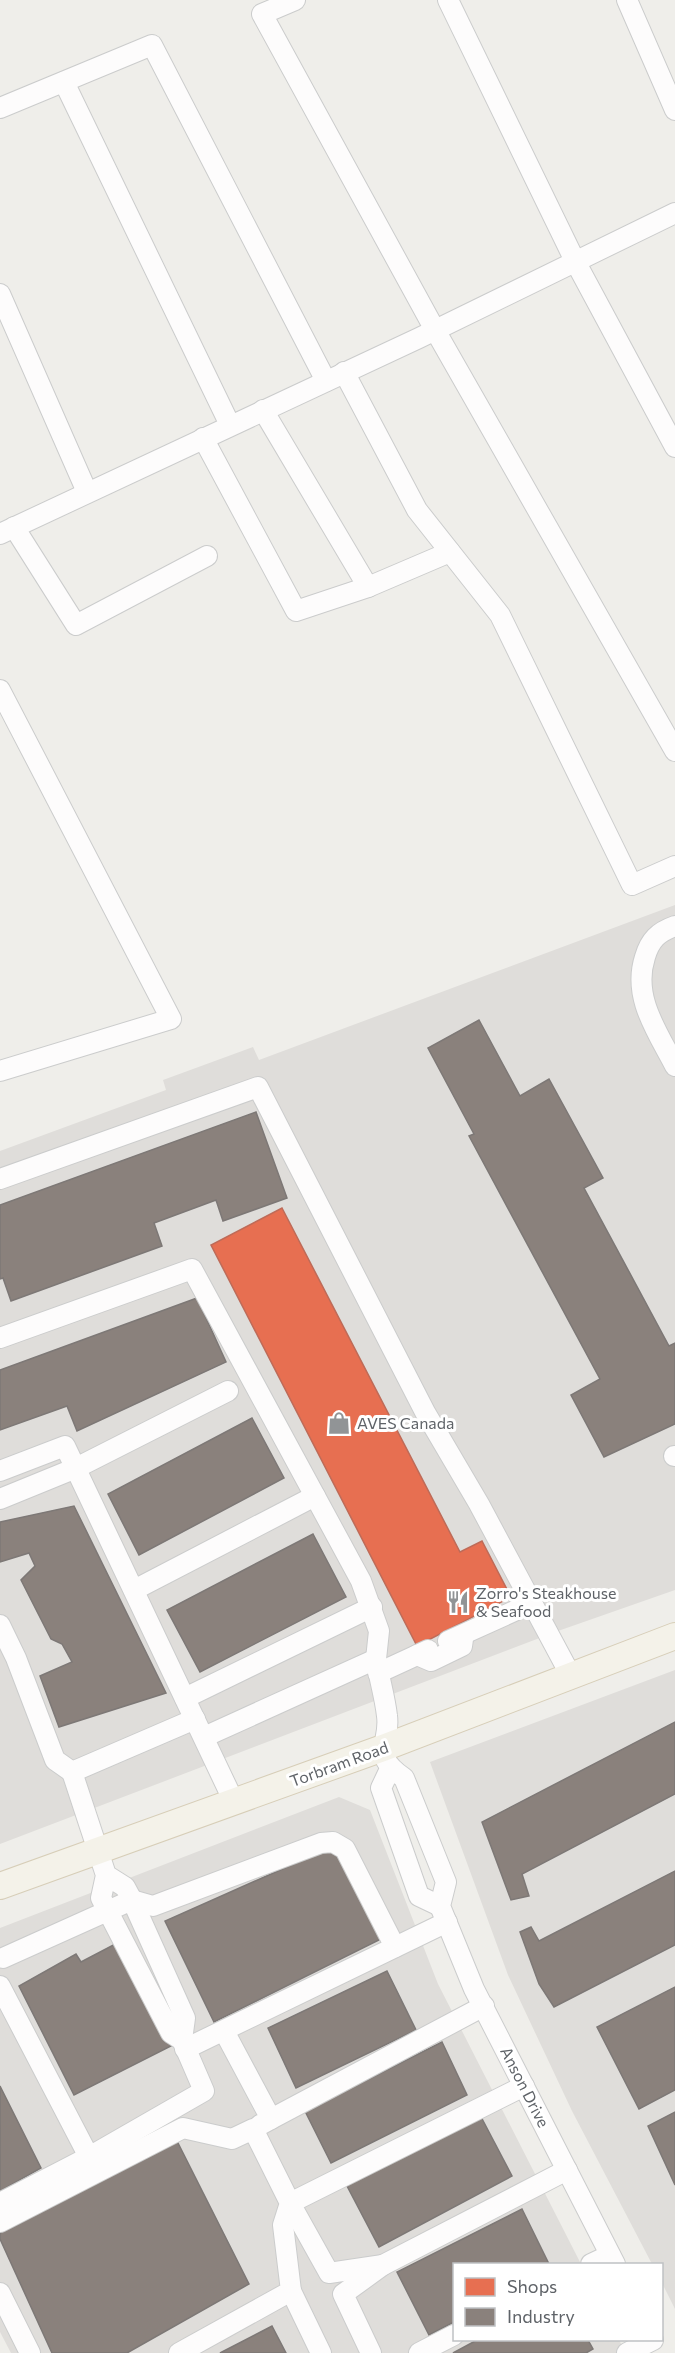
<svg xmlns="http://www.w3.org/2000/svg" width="675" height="2353" viewBox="0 0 675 2353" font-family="Commissioner,sans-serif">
	<rect width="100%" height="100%" fill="#efeeea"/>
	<g fill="#dfddda">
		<polygon points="675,905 675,1590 558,1631 0,1844 0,1151 166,1090 163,1080 253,1047 259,1060"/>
		<polygon points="675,1670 675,2309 662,2283 662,2264 652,2264 572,2111 508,1975 430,1762"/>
		<polygon points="339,1797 370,1810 438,1984 581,2264 454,2264 454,2340 619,2340 626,2353 11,2353 0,2332 0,1928"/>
	</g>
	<polygon fill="#e76f51" stroke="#be6b58" stroke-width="1.5" points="282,1208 460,1552 482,1541 511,1597 417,1646 211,1245"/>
	<g fill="#8a817c" stroke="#7d7876" stroke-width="1.5">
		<polygon points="479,1020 520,1096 549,1079 603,1178 584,1188 669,1346 675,1343 675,1424 604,1457 571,1395 600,1379 469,1136 474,1134 428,1048"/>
		<polygon points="256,1112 287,1198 223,1221 216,1200 154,1223 162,1246 11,1301 3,1278 0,1279 0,1205"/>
		<polygon points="197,1298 226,1362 77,1431 67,1406 0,1430 0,1370"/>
		<polygon points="252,1418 284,1478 139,1555 108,1494"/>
		<polygon points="74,1506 166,1693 59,1727 40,1676 72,1662 62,1644 51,1639 21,1580 35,1566 29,1553 0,1562 0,1522"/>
		<polygon points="313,1534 346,1597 200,1672 167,1610"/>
		<polygon points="675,1722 675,1794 522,1874 529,1896 511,1900 482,1822"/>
		<polygon points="332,1847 385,1937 214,2022 165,1921"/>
		<polygon points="675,1871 675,1945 554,2007 539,1984 520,1932 531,1927 539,1941"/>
		<polygon points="121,1941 175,2044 74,2095 19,1986 76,1954 81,1962"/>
		<polygon points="387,1971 416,2030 296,2088 268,2028"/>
		<polygon points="675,1987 675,2090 639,2109 597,2027"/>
		<polygon points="442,2042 467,2095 331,2163 305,2111"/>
		<polygon points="0,2086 41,2168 0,2191"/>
		<polygon points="675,2112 675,2185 648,2126"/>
		<polygon points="479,2113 512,2176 379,2247 346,2184"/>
		<polygon points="177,2141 249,2284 127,2353 52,2353 0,2239 0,2233"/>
		<polygon points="522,2209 549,2264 454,2264 454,2322 429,2335 397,2272"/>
		<polygon points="272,2326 286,2353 220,2353"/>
		<polygon points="477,2340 588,2340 593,2349 586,2353 453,2353"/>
	</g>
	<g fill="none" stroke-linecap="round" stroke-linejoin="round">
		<g stroke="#cbcccc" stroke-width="22">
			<g id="minor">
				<polyline points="295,0 262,14 435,330 675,751"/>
				<polyline points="448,0 575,261 675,447"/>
				<polyline points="627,0 675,110"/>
				<polyline points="64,82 230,425"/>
				<polyline points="0,108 152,45 326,381"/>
				<polyline points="0,294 87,492"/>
				<polyline points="344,372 417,510 500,615 632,885 675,866"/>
				<polyline points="263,410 368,587 450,552"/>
				<polyline points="203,438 296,611 368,587"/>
				<polyline points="14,527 76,625 207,556"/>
				<polyline points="0,534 419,338 675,213"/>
				<polyline points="0,690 171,1019 0,1071"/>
				<path d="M 675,926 C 658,932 650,940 645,957 C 632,997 657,1031 675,1066"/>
				<polyline points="0,1179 258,1087 425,1412 479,1504 571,1676"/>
				<polyline points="0,1338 192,1269 361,1581 379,1631 376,1659"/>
				<polyline points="674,1456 675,1456"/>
				<polyline points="0,1471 65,1446 234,1802"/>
				<polyline points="0,1499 76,1468 228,1391"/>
				<polyline points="134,1590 315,1496"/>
				<polyline points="0,1625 16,1658 55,1760 72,1772 195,1719"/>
				<polyline points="448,1641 532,1603"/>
				<polyline points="417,1655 431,1661 462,1646 463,1639"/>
				<polyline points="378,1673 428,1650"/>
				<polyline points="185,1698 372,1607"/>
				<path d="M 204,1737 L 376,1659 C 379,1678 385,1697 387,1716 C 391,1744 369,1754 404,1778 L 446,1882 L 440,1906 L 474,1989 L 615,2264"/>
				<polyline points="390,1769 381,1788 419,1896 440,1906"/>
				<polyline points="72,1772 106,1875 101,1898 171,2033 182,2040 185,2018 132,1900 125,1887 106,1875"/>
				<polyline points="3,1958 132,1900 153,1906 321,1843 333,1842 345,1849 395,1947"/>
				<polyline points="0,1986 89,2157"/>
				<polyline points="224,2031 271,2119 260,2125"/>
				<polyline points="185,2049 447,1922"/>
				<polyline points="271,2119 484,2006"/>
				<polyline points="0,2203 89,2157 204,2091 182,2040"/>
				<polyline points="0,2222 183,2128 232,2139 253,2129 290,2203 283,2225 291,2291 179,2353"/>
				<polyline points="591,2264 610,2255"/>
				<polyline points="383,2265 329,2273 290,2203 524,2086"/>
				<polyline points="291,2291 321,2353"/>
				<polyline points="0,2293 30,2353"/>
				<polyline points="371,2353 343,2294 383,2265 567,2170"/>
				<polyline points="419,2353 454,2335"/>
				<polyline points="627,2353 653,2340"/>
			</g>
		</g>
		<g stroke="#d7ceb8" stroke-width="28">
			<polyline id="major" points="0,1886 383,1748 675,1636"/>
		</g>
		<use href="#minor" stroke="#fdfcfc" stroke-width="20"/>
		<use href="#major" stroke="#f4f2e9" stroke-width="26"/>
	</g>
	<defs>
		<g id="shop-bare" transform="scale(1.8)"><path d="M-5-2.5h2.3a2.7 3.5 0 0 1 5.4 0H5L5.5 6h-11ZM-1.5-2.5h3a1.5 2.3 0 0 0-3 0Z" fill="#919496" stroke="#fff" stroke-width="2.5" paint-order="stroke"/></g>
		<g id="restaurant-bare" transform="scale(1.8)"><path d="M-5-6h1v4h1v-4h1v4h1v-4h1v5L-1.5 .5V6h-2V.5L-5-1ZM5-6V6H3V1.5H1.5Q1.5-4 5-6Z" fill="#919496" stroke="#fff" stroke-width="2.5" paint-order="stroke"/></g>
	</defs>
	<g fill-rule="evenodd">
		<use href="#shop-bare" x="339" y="1423"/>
		<use href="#restaurant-bare" x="458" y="1602"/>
	</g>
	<g text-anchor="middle" stroke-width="6" stroke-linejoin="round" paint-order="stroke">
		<g font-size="16" fill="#5f6368" stroke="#fff" text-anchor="start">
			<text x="357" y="1429">AVES Canada</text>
			<text x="476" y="1599">Zorro's Steakhouse<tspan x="476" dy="18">&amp; Seafood</tspan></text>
		</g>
		<g font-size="16" fill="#5f6368" stroke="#fff">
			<text transform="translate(339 1764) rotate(-20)" y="6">Torbram Road</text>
			<text transform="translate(525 2087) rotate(63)" y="6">Anson Drive</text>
		</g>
	</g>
	<rect x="453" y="2263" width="210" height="78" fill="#ffffff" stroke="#bfc1c3" stroke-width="1.5"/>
	<rect x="465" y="2278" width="30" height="18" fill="#e76f51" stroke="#bfc1c3" stroke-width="1.5"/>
	<text x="507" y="2293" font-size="18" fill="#5f6368">Shops</text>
	<rect x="465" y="2308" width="30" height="18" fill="#8a817c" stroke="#bfc1c3" stroke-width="1.5"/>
	<text x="507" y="2323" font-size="18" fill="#5f6368">Industry</text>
</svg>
